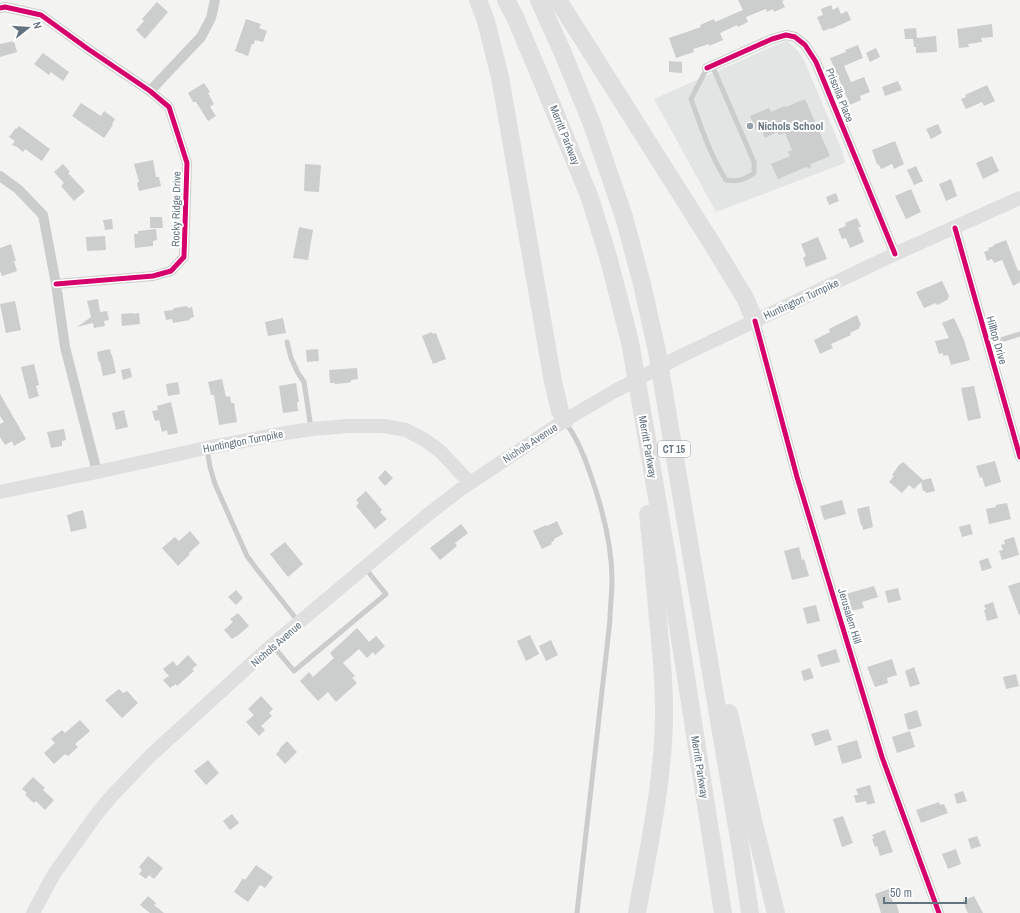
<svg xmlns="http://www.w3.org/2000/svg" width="1020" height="913" viewBox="0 0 1020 913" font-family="'Archivo Narrow',sans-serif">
	<rect width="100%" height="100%" fill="#f3f3f1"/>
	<polygon fill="#e3e4e4" points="786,41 792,45 798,51 804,60 843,153 845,163 716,212 654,99 778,44"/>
	<g fill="#cccdcd">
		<polygon points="738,0 785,0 782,1 785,7 774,12 773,9 767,12 766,9 746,17 748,22 738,27 737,25 720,33 723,40 709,46 709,44 693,49 694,52 676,58 669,38 701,27 700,25 714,19 715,22 743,10"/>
		<polygon points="157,2 168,12 145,39 136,30 144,21 142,19"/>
		<polygon points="831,5 833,10 838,7 841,14 847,11 851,20 831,29 831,28 823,31 817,17 823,15 821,9"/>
		<polygon points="246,19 261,24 259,28 267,31 263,42 255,40 254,44 252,44 248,56 235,51"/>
		<polygon points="992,24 993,37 981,38 982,42 968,44 969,47 959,48 957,29"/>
		<polygon points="916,28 917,38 936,36 937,52 916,53 916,47 914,47 913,39 905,39 904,29"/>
		<polygon points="14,41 17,52 0,57 0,44"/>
		<polygon points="858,45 863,58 844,66 851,82 864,77 870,92 860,96 861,100 850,105 830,58 846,52 845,50"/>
		<polygon points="876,48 880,57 870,62 866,53"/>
		<polygon points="43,53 69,72 63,81 51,72 49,75 34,64"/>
		<polygon points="669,61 682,62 682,73 669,72"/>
		<polygon points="898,81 902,90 885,96 882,87"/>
		<polygon points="204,83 210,92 208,93 214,104 210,107 216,116 208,121 196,102 193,102 188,93"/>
		<polygon points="987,85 995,101 984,106 982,102 966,109 961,99 966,97 965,95"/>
		<polygon points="805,99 830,156 811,164 810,169 806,167 778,179 771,164 790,156 788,152 792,150 785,133 779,135 777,132 765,138 761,128 756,130 750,116 769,108 771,112 785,106 786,107"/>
		<polygon points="81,103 101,116 104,111 115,119 112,124 113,125 104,138 72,116"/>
		<polygon points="938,124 942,133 931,139 926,129"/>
		<polygon points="19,126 50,149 42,161 25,149 23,152 17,147 12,145 15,141 9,137 16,128 17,129"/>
		<polygon points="895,141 904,164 894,169 892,164 881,169 879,165 877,164 872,150"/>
		<polygon points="992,156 999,171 983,179 976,163"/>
		<polygon points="153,160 156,177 159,177 161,186 139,191 137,183 139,182 134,164"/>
		<polygon points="63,164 70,172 68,173 85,191 74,201 61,186 64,183 54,172"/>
		<polygon points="305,164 321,165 319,192 304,191"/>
		<polygon points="916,166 923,181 914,185 907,170"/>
		<polygon points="951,179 957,196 946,201 939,184"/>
		<polygon points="911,189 921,212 906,219 895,196"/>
		<polygon points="836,193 839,201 829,205 826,197"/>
		<polygon points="150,217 162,217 163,228 150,228"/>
		<polygon points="857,218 861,227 858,227 864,242 850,248 846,238 842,239 838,229 846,226 845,223"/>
		<polygon points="112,219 113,229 105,230 103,220"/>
		<polygon points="299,227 313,230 308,260 293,258"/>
		<polygon points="156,229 157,240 153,241 153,246 135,248 134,234 138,234 138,231"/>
		<polygon points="105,236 106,250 87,251 86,237"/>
		<polygon points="818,237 827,259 806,267 803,258 806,256 801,244"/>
		<polygon points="1006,240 1018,271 1020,270 1020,282 1013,286 1002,260 994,263 992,259 987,261 984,252 989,250 988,248 994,246 993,245"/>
		<polygon points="11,244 16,261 14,261 17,271 2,276 0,271 0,248"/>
		<polygon points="942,281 949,296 947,300 937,305 936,303 924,308 916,292"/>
		<polygon points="98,299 100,312 107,311 109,320 104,321 105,326 94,328 93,323 77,327 91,317 87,301"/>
		<polygon points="15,301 21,330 6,333 0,304"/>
		<polygon points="187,306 188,308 192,307 194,317 190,318 190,320 173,323 172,319 166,320 164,311 173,310 174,308"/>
		<polygon points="134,313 134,314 139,313 140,324 122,326 121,314"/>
		<polygon points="857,315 861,325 859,327 860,328 850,333 851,335 831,344 833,348 820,354 814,340 830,332 829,329"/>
		<polygon points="283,318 286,333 268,336 265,322"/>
		<polygon points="954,318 964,340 970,360 951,365 948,355 943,356 943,353 939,354 935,341 949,338 942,323"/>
		<polygon points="432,332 433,334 436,333 446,359 433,364 422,336"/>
		<polygon points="110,349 111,354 112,355 116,373 103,376 100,362 99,362 97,352"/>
		<polygon points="318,349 319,361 307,362 306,350"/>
		<polygon points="34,364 39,385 36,386 39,396 29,399 21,367"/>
		<polygon points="130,368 132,377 123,380 121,370"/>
		<polygon points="357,368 358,379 351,380 351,382 346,383 335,384 334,383 330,383 329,370"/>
		<polygon points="222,379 226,397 230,396 231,403 234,403 237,422 219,425 214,395 211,395 208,382"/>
		<polygon points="178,382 180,394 168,396 166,384"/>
		<polygon points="296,383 299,402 297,402 298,411 283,413 279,386"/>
		<polygon points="974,386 981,418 968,421 961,388"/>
		<polygon points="0,394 26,439 14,446 12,441 5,445 0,437 0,424 4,422 0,416"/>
		<polygon points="171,402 178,433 168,435 167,430 162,432 159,420 155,421 152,411 158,410 157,406"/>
		<polygon points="124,410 128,427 116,430 112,413"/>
		<polygon points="64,429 66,440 62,441 62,446 51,448 47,432"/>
		<polygon points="995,461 1001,482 985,487 982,477 980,478 976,466"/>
		<polygon points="903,462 923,480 931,478 935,491 926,493 925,491 923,491 921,482 914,489 909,485 902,493 889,482 894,476 892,475 899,465"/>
		<polygon points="385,470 393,478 385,486 378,478"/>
		<polygon points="366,491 382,510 380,512 387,519 375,529 356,506 359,503 356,500"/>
		<polygon points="842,500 846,514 824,520 820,506"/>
		<polygon points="1007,503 1011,519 989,524 986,509 996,507 996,505"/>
		<polygon points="869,506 873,527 863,530 862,525 861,525 857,509"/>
		<polygon points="83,510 87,528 71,532 67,515 72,514 72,513"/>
		<polygon points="557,521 563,534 554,539 554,541 551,542 552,544 542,549 533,531 546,525 547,526"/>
		<polygon points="461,524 468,533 455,543 457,546 440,560 430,548"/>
		<polygon points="970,524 973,534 962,537 959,527"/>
		<polygon points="190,531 200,543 189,553 190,554 178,566 162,548 175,537 179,541"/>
		<polygon points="1014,537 1019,555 1002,560 999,551 1003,550 1001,545 1005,544 1004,540"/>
		<polygon points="285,542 303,564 288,577 270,554"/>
		<polygon points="799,547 802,560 804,559 809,576 792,580 784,551"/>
		<polygon points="988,558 992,568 982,571 979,561"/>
		<polygon points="1020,582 1020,615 1019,615 1008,586"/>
		<polygon points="874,586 878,597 862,602 864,608 851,611 846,594"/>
		<polygon points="898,588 901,600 888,603 885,591"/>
		<polygon points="236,590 243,598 236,605 228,597"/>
		<polygon points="993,602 998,618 987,621 984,610 986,610 984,605"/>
		<polygon points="816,605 820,621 807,624 803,608"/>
		<polygon points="238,613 249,626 236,637 236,636 232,639 224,630 233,622 230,619"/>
		<polygon points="357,628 369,642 376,636 385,646 375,655 373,652 367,658 359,649 343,663 355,676 352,678 357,683 336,702 328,692 318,701 300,681 309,672 313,677 334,658 330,653"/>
		<polygon points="530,635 539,654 526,661 517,641"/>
		<polygon points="551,640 558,655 546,661 539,646"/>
		<polygon points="836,649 840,662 821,667 817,655"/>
		<polygon points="188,655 197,665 192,669 194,671 177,686 176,684 170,688 163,680 169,676 163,669 173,661 177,666"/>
		<polygon points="892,659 897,675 887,678 888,683 875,687 867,667"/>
		<polygon points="914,667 920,684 910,687 905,671"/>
		<polygon points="810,668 814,678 804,681 801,671"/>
		<polygon points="1016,674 1019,686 1006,689 1003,677"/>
		<polygon points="119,689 123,693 127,691 138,703 122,718 105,700"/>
		<polygon points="261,696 273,709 269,713 272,716 261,726 265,730 259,736 246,722 254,715 248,709"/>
		<polygon points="917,710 922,726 908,730 904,714"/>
		<polygon points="80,720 90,731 75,744 78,747 68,756 65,754 54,764 44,753 55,743 51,739 62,730 65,733"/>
		<polygon points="828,729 832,740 815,746 811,734"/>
		<polygon points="910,731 915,747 897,753 892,737"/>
		<polygon points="857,740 862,758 842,764 837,746"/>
		<polygon points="287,741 297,752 285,764 276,754 280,750 279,749"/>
		<polygon points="208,760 219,773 206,785 194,771"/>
		<polygon points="33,777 45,788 43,790 54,800 45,810 36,801 34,803 25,795 27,793 22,789"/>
		<polygon points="870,785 875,803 867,805 866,801 856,803 854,795 858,795 856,789"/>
		<polygon points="963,791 967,801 957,804 954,794"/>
		<polygon points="939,802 940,805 944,804 948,813 921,823 916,810"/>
		<polygon points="232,814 239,823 230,830 223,821"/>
		<polygon points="843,816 853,843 842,847 833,819"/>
		<polygon points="885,830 893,852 880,856 877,846 875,847 872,839 874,838 872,835"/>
		<polygon points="977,836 981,846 971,849 968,839"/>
		<polygon points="956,849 961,864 948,869 942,854"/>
		<polygon points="148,856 163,868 154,879 149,875 146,879 139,874 142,870 139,867"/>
		<polygon points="256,865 273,877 265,888 260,885 248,902 234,892 243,878 245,880"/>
		<polygon points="889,889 893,903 896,902 899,913 881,913 875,894"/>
		<polygon points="148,896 156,903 154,905 164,913 150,913 140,905"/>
		<polygon points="974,896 983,913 968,913 965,907 965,905 963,901"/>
	</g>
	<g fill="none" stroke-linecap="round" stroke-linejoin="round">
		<g stroke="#cbcccc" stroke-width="5">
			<path d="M 707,68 L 691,99 C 701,127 710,155 726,180 C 738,182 744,180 754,173 L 754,162 L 712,65"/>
			<polyline points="287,342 291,358 298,373 304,382 311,428"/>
			<polyline points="988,344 1020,334"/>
			<path d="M 566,423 C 577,438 584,455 590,473 C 602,507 612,543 612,580 C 612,594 610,607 610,620 L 577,913"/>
			<polyline points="207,449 210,467 215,484 247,556 259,572 298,621"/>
			<polyline points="273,646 294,671 386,594 365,568"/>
		</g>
		<g stroke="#cbcccc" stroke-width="10">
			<polyline points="0,8 5,7 41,15 88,49 150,91 169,107 187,163 184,257 171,271 153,276 56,284"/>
			<polyline points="707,68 772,39 786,35 795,37 805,45 816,62 895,254"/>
			<polyline points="150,91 201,37 211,18 215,0"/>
			<polyline points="0,176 18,189 43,215 56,284 65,347 97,472"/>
			<polyline points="955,228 1020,457"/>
			<polyline points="755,321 797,477 882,757 939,913"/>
		</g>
		<g stroke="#dfdfe0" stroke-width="14">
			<polyline points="0,492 97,472 206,448 285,433 312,429 348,426 384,426 406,430 425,440 440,451 470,483"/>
			<polyline points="33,913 54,874 96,815 109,799 150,756 272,645 426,516 461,489 565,420 615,391 681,356 895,254 1020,198"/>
		</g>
		<g stroke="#dfdfe0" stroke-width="18">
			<polyline points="478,0 486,21 500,77 553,382 560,411 565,420"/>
			<polyline points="506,0 515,17 540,76 590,198 609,260 630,342 648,445 669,569 723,913"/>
			<polyline points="539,0 562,51 592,124 624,217 642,284 657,351 741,851 750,913"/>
			<polyline points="558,0 711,242 745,298 755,321"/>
			<polyline points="729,713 753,820 776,913"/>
			<path d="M 637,913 C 647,857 659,800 663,743 C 666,701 662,660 658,619 C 655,584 652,549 648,514"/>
		</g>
		<g stroke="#fff" stroke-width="8">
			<g id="cycleway">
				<polyline points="0,8 5,7 41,15 88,49 150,91 169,107 187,163 184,257 171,271 153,276 56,284"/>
				<polyline points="707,68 772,39 786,35 795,37 805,45 816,62 895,254"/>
				<polyline points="955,228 1020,457"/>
				<polyline points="755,321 797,477 882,757 939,913"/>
			</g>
		</g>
		<use href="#cycleway" stroke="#d6006c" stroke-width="5"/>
	</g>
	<circle fill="#96a0a8" stroke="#fff" stroke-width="1.5" cx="750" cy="126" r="4"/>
	<g text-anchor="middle" stroke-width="4" stroke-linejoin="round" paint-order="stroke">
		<rect fill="#fff" stroke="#929da6" stroke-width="1" x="658" y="441" width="32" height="16" rx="3"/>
		<g font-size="10" font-weight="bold" fill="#647380">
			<text x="674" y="453">CT 15</text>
		</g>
		<g font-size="11" fill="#647380" stroke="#fff">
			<text transform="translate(840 95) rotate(68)" y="4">Priscilla Place</text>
			<text transform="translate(565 135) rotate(68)" y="4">Merritt Parkway</text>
			<text transform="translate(176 209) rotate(-89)" y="4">Rocky Ridge Drive</text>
			<text transform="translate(801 299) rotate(-25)" y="4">Huntington Turnpike</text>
			<text transform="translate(997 340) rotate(74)" y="4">Hilltop Drive</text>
			<text transform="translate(243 441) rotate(-11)" y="4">Huntington Turnpike</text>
			<text transform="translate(530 443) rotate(-33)" y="4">Nichols Avenue</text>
			<text transform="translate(648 447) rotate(80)" y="4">Merritt Parkway</text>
			<text transform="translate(850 616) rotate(73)" y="4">Jerusalem Hill</text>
			<text transform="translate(276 644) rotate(-41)" y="4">Nichols Avenue</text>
			<text transform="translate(700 767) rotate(81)" y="4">Merritt Parkway</text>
		</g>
		<g font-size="11" font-weight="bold" fill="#647380" stroke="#fff" text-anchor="start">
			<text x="758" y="130">Nichols School</text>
		</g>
	</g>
	<g transform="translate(28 28) rotate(73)" stroke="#ffffff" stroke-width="3" paint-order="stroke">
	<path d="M0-3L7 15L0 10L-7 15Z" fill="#647380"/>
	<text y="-6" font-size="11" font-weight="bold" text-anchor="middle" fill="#647380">N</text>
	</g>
	<path d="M884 897v6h82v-6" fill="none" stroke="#647380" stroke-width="2"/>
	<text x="890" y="897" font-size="12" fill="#647380" stroke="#ffffff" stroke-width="3" paint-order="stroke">50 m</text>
</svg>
